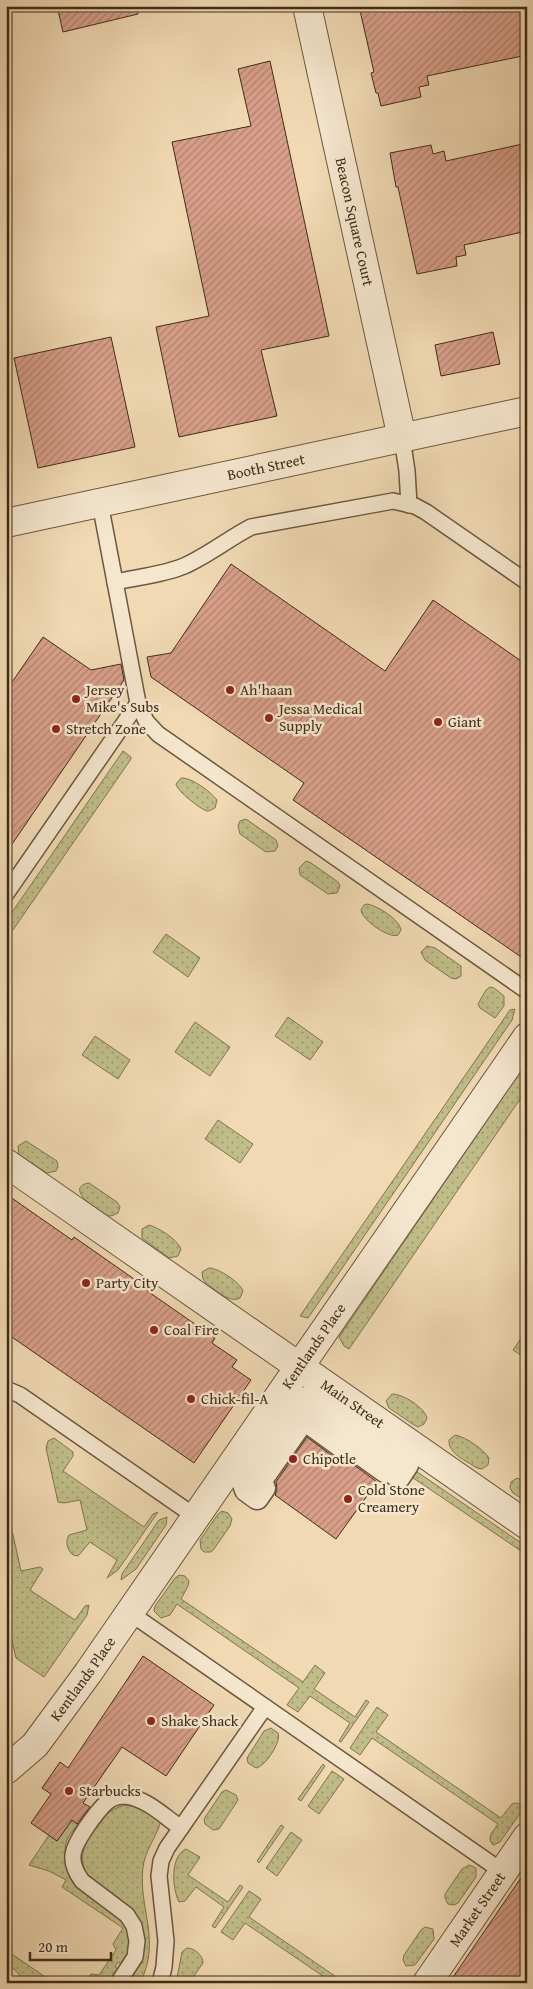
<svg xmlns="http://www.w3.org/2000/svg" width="533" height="1989" viewBox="0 0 533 1989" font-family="'Gentium Book Plus',serif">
	<defs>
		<pattern id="grass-dots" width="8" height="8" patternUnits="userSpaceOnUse" patternTransform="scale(1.25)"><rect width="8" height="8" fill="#c0bd88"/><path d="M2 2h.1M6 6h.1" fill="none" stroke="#9d9a6e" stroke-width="1.8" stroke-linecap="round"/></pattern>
		<pattern id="building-hatch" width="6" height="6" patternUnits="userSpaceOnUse" patternTransform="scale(1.25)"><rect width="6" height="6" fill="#d99f8a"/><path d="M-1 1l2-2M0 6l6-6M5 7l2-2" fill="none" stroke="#b18270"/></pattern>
	</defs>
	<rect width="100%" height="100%" fill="#f0d9b3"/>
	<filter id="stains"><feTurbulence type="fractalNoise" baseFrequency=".004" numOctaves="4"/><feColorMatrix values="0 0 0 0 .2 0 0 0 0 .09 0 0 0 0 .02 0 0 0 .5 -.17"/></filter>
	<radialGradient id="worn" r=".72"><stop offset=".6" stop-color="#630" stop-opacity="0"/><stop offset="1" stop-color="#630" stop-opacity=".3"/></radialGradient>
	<g fill="url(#grass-dots)" stroke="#807450">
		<polygon points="123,751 131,757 131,759 6,940 6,921"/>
		<path d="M 181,778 C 191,777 211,792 217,800 L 215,808 C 212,809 211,811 207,811 C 200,809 177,791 176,784 Z"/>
		<polygon points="246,819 276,840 278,846 275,851 266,852 240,834 238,826 240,821"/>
		<polygon points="306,861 311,863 338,882 340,886 337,893 328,894 300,875 299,868"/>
		<path d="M 367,904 C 378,906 399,919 401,930 L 398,935 C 389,939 362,920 361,910 L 364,905 Z"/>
		<polygon points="166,934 200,958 188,977 153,952"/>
		<polygon points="427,946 435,948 461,966 461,976 456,979 451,978 425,960 421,952"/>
		<polygon points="490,987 494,988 504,996 504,1006 495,1018 480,1008 478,1004 486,990"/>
		<polygon points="515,1009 512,1020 308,1318 300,1316 510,1010"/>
		<polygon points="288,1017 323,1042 310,1060 275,1036"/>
		<polygon points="195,1022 230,1047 210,1076 175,1052"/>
		<polygon points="95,1036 130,1060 118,1079 82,1055"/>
		<polygon points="527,1062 527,1089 349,1349 344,1346 339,1337"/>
		<polygon points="218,1120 253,1144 240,1163 205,1139"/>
		<polygon points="26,1141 57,1161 58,1167 56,1171 47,1173 19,1155 18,1146"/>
		<path d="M 89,1183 L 117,1202 L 120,1207 L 118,1213 C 115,1214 113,1216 110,1216 C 101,1215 62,1187 89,1183 Z"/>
		<path d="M 149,1225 C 159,1228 177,1239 181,1249 L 178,1256 L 169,1258 L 142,1238 L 142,1229 Z"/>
		<path d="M 209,1268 C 218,1268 240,1282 243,1291 L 240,1298 C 229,1304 215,1289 206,1283 L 203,1279 L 202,1272 Z"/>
		<polygon points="526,1331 527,1331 527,1359 513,1350"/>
		<path d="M 392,1394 C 403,1394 424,1407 427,1418 L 424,1424 L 418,1427 L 414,1425 L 389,1408 L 386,1401 Z"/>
		<path d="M 455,1435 C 466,1437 483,1449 489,1458 L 488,1465 L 482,1469 L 477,1468 C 467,1461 448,1454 449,1440 Z"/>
		<path d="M 54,1438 L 73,1452 L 73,1456 L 63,1471 L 144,1527 L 153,1514 L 158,1512 L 118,1570 L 107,1578 L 117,1560 L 90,1542 L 78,1556 L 73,1555 C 67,1550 65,1541 69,1535 L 87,1530 L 80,1500 L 64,1503 L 58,1502 L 46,1448 L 48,1441 Z"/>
		<polygon points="407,1465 527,1547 527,1555 403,1471"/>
		<polygon points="517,1478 527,1482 527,1502 513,1493 510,1488 511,1482"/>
		<polygon points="6,1503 21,1571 40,1567 43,1569 30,1590 75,1620 85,1606 89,1605 87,1615 44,1677 16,1658 6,1615"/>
		<polygon points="222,1511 228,1513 232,1519 230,1526 214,1549 211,1552 204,1552 201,1549 200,1540 218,1514"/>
		<polygon points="167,1517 166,1525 136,1569 121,1580 122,1574 159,1520"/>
		<polygon points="179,1575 185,1576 189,1581 188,1586 181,1599 303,1682 315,1665 325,1673 314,1689 355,1717 366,1700 369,1702 341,1742 339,1741 350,1723 310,1696 298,1712 287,1705 299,1688 177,1604 170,1615 161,1618 154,1611 155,1606 175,1578"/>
		<path d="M 377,1707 L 388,1715 L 376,1732 L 501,1818 L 512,1804 L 516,1803 C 521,1803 522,1808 521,1812 L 500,1842 L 493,1845 L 490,1840 L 491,1834 L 498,1824 L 372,1738 L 360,1755 L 350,1748 Z"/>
		<path d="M 271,1728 L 278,1733 C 282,1741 265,1767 256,1768 L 248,1763 L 247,1758 L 264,1731 Z"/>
		<polygon points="323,1764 325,1766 301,1801 298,1799"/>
		<polygon points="332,1771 344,1779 319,1814 308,1806"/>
		<polygon points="226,1790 236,1795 238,1800 219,1829 213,1830 205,1824 204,1819 222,1792"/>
		<path d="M 125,1805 L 141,1808 L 160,1821 L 160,1824 C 155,1839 145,1851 143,1867 C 138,1909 162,1940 140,1983 L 126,1983 C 136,1966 148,1951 143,1930 C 140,1922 134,1918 128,1912 C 102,1889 66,1873 91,1834 C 99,1820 109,1809 125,1805 Z"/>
		<path d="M 72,1820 L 78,1824 C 74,1829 69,1835 67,1840 C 64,1847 65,1856 66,1863 C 74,1909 157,1913 121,1964 L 118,1962 L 115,1967 L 118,1969 L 108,1983 L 85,1983 L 91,1974 L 99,1975 L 116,1950 L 113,1944 L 123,1928 L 62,1887 L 66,1880 L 49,1871 L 29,1865 L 49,1835 L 57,1841 Z"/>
		<polygon points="281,1825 284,1827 259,1863 257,1861"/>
		<polygon points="291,1832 302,1840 277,1876 266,1868"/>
		<path d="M 186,1849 L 200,1857 L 188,1875 L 228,1902 L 240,1885 L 243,1887 L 215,1928 L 212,1926 L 224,1907 L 196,1887 L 185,1901 L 179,1902 C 172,1888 170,1856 186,1849 Z"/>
		<polygon points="469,1865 476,1868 476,1877 458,1903 454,1905 448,1904 445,1898 445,1894 462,1869"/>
		<polygon points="249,1891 261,1899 249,1917 345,1983 333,1983 245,1923 233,1940 221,1932"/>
		<polygon points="425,1927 433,1929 434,1939 415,1965 406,1966 403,1960 404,1955 421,1930"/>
		<path d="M 187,1948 C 194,1948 203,1955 203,1963 L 189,1983 L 176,1983 L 182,1952 Z"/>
		<path d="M 6,1950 L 54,1983 C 48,1983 39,1984 33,1983 C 20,1978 7,1965 6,1950 Z"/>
	</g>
	<g fill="url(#building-hatch)" stroke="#402c17">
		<polygon points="57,6 137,6 138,14 63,32"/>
		<polygon points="359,6 527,6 527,55 427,76 429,85 419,87 421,97 381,106 378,93 376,93 371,73 374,72"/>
		<polygon points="270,61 329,336 261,350 277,416 179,437 156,327 209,316 172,142 251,126 238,69"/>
		<polygon points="527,143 527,231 464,245 466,255 456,257 457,266 417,274 398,187 396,187 390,153 431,145 433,154 444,151 446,161"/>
		<polygon points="493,332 500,364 441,376 435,345"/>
		<polygon points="111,337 135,447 38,468 14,358"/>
		<polygon points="231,564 385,671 433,600 527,665 527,961 293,800 304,783 151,677 147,657 171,653"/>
		<polygon points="43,637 91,670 121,664 124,680 6,853 6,691"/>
		<polygon points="6,1194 72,1240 74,1237 134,1279 133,1281 215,1338 212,1343 237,1360 232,1367 251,1380 194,1463 6,1333"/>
		<polygon points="307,1437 343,1464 354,1465 377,1482 336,1539 275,1495 277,1489 276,1482"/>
		<polygon points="143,1656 214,1705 166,1776 122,1747 83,1803 90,1807 77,1824 72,1820 57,1841 31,1823 51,1794 42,1788 60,1762 68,1768"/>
		<polygon points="527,1869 527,1983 449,1983"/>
	</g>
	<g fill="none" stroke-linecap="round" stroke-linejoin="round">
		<g stroke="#6c573e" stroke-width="18">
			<g id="service">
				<polyline points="402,438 407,471 409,505"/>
				<polyline points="100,503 138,703 146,721 158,734 527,991"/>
				<path d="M 115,582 C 137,577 163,575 184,566 C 207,556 228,539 251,527 L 393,501 L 415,506 L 426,512 L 527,582"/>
				<polyline points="6,894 138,703"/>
				<polyline points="6,1389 20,1395 196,1517"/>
				<polyline points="130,1613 503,1872"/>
				<path d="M 118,1983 L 135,1957 L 137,1941 L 134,1926 L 127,1915 L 82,1881 C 77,1874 72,1865 73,1856 C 73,1843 97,1811 107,1802 C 112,1798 119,1796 125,1796 C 146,1798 165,1817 181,1828"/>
				<polyline points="160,1983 164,1967 166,1941 159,1876 161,1861 167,1848 265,1707"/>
			</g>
		</g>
		<g stroke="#6c573e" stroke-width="25">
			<polygon id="pedestrian" points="305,1398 317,1403 407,1465 399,1477 387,1468 385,1471 354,1449 351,1453 304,1419 259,1483 264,1488 257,1498 246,1490 243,1481 249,1469 292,1406 298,1400"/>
		</g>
		<g stroke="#6c573e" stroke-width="30">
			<g id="minor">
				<path id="s1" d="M 307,6 L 402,438"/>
				<path id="s2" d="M 6,1163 L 527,1525"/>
				<path id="s3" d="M 6,1770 L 35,1745 L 88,1673 L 527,1037"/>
				<path id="s4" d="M 427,1983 L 527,1837"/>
			</g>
		</g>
		<g stroke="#6c573e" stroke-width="30">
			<g id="tertiary">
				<path id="s5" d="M 6,523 L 527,411"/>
			</g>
		</g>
		<use href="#service" stroke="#f5e6ce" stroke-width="15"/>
		<use href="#pedestrian" stroke="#f5e6ce" stroke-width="22"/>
		<use href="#minor" stroke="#f5e6ce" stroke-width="28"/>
		<use href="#tertiary" stroke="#f5e6ce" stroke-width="28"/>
	</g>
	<g fill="#8f2418" stroke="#f5e6ce" stroke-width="2">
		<circle cx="230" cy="690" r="5"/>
		<circle cx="76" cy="699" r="5"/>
		<circle cx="269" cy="718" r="5"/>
		<circle cx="438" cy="722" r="5"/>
		<circle cx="56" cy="729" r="5"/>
		<circle cx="86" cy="1283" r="5"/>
		<circle cx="154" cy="1330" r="5"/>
		<circle cx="191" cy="1399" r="5"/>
		<circle cx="293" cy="1459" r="5"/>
		<circle cx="348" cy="1499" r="5"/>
		<circle cx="151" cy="1721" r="5"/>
		<circle cx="69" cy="1791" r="5"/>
	</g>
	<g text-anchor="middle" stroke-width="5" stroke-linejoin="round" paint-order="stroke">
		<g font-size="15" fill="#402c17" stroke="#f5e6ce">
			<text dy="5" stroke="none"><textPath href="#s1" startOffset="221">Beacon Square Court</textPath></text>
			<text dy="5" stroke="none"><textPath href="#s5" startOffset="266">Booth Street</textPath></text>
			<text dy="5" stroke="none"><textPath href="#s3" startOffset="525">Kentlands Place</textPath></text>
			<text dy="5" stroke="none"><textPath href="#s2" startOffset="422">Main Street</textPath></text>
			<text dy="5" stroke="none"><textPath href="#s3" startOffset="120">Kentlands Place</textPath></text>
			<text dy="5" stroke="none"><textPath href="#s4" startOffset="89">Market Street</textPath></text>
		</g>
		<g font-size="15" fill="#402c17" stroke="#f5e6ce" text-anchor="start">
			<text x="86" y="695">Jersey<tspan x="86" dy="17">Mike's Subs</tspan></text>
			<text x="240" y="695">Ah'haan</text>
			<text x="279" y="714">Jessa Medical<tspan x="279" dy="17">Supply</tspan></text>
			<text x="448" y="727">Giant</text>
			<text x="66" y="734">Stretch Zone</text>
			<text x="96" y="1288">Party City</text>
			<text x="164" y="1335">Coal Fire</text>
			<text x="201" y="1404">Chick-fil-A</text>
			<text x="303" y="1464">Chipotle</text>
			<text x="358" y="1495">Cold Stone<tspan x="358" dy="17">Creamery</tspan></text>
			<text x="161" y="1726">Shake Shack</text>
			<text x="79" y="1796">Starbucks</text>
		</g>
	</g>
	<rect width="533" height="1989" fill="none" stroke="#f0d9b3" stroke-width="25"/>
	<rect x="8" y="8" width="518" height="1974" fill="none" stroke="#402c17" stroke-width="2.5"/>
	<rect x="12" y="12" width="508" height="1964" fill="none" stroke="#402c17"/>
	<path d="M30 1952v8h81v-8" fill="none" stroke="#402c17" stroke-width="2.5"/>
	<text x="38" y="1952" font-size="15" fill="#402c17" stroke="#f5e6ce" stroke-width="4" paint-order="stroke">20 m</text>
	<rect width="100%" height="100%" filter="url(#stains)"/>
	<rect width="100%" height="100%" fill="url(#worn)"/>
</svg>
